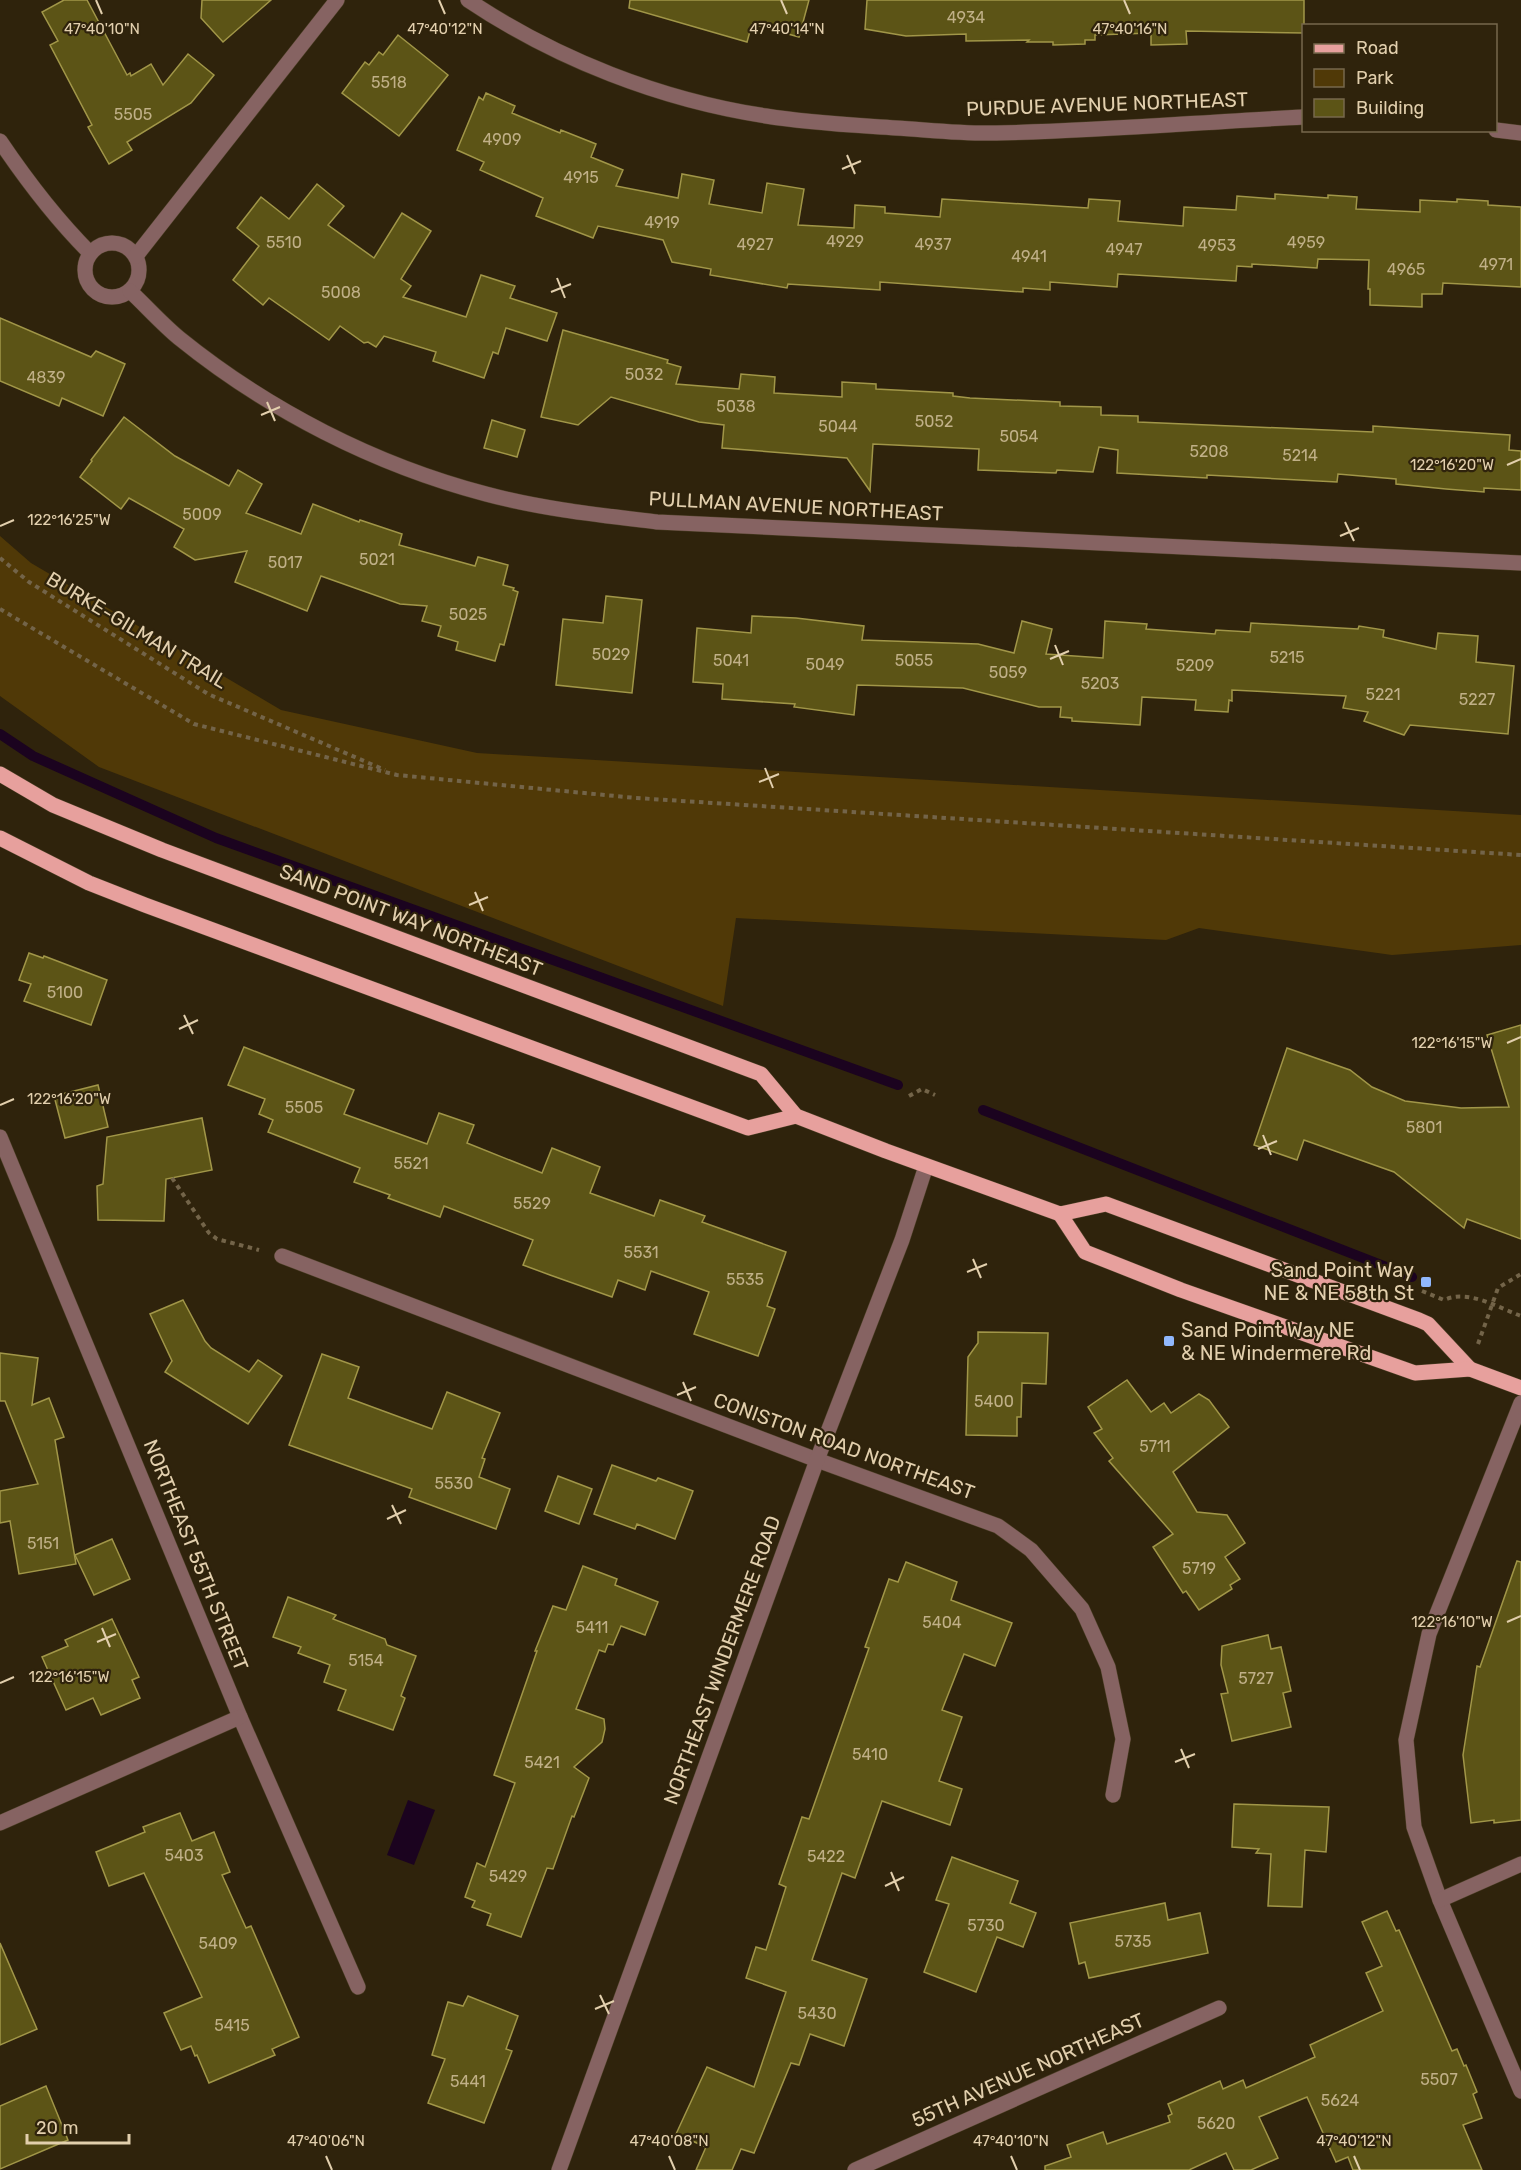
<svg xmlns="http://www.w3.org/2000/svg" width="1521" height="2170" viewBox="0 0 1521 2170" font-family="Rubik,sans-serif">
	<rect width="100%" height="100%" fill="#2f230c"/>
	<polygon fill="#503907" points="0,536 31,563 281,710 477,753 1521,815 1521,945 1392,955 1199,928 1166,940 736,918 723,1006 99,767 0,696"/>
	<polygon fill="#1b031f" points="408,1800 435,1810 414,1865 387,1855"/>
	<g fill="none" stroke-linecap="round" stroke-linejoin="round">
		<g stroke="#1b031f" stroke-width="10">
			<polyline points="0,734 33,756 216,838 898,1085"/>
			<polyline points="983,1110 1412,1277"/>
		</g>
	</g>
	<g fill="#5c5416" stroke="#a19648" stroke-width="1.5">
		<polygon points="64,0 87,0 127,75 130,73 131,76 151,64 163,85 188,54 214,75 191,103 127,142 132,150 109,164 88,127 92,125 50,45 58,41 42,12"/>
		<polygon points="202,0 271,0 223,42 201,18"/>
		<polygon points="630,0 809,0 799,37 752,24 747,42 629,8"/>
		<polygon points="867,0 1304,0 1304,33 1186,31 1187,44 1151,45 1151,33 1095,35 1095,40 1085,40 1085,44 1053,45 1053,42 1027,42 1029,40 966,41 966,34 906,36 865,29"/>
		<polygon points="398,35 448,75 399,136 342,93 365,62 369,65 379,52 383,55"/>
		<polygon points="486,93 515,106 512,113 560,133 561,130 596,144 591,157 623,170 616,186 678,198 682,174 714,180 709,204 762,213 767,183 804,189 798,225 854,228 855,205 885,207 885,213 940,217 942,199 1088,208 1089,199 1120,201 1118,221 1183,226 1184,207 1236,210 1237,196 1275,199 1275,194 1328,198 1328,195 1357,197 1356,209 1420,212 1420,200 1457,202 1457,199 1488,201 1488,205 1521,207 1521,287 1443,283 1442,294 1422,294 1422,307 1370,305 1370,289 1368,289 1369,260 1318,259 1317,268 1252,264 1252,267 1237,266 1236,281 1118,274 1117,287 1050,282 1050,290 1023,288 1023,292 880,282 880,290 788,284 787,288 710,275 711,269 672,262 663,240 598,226 593,238 536,216 543,198 480,170 484,162 457,150 479,97 483,100"/>
		<polygon points="317,184 344,206 328,225 374,258 402,213 431,231 401,279 411,286 403,297 466,317 481,275 515,286 510,298 557,313 547,341 506,328 498,354 493,352 484,378 433,361 436,352 384,336 376,347 368,342 364,343 340,326 329,340 269,298 263,305 233,280 259,246 237,228 261,197 289,219"/>
		<polygon points="0,318 91,357 96,351 125,364 103,416 62,398 59,406 0,381"/>
		<polygon points="563,330 668,360 667,363 681,367 676,384 739,389 741,374 775,377 774,393 842,397 842,382 876,384 876,389 953,393 953,396 970,398 1060,402 1060,406 1101,407 1101,415 1138,416 1138,422 1373,432 1373,426 1510,435 1509,450 1521,451 1521,490 1484,488 1484,492 1446,489 1396,484 1396,479 1338,474 1337,482 1207,475 1207,478 1117,473 1118,450 1099,447 1093,472 1057,470 1056,473 978,470 979,449 873,444 870,491 847,458 722,448 724,425 699,422 611,397 578,425 541,417"/>
		<polygon points="124,417 175,456 229,486 238,470 262,484 246,513 301,534 313,504 359,522 360,520 402,534 399,545 475,566 478,557 508,565 503,585 514,588 513,590 518,592 504,645 500,644 495,661 456,650 458,642 438,636 441,626 422,621 427,606 400,604 321,576 307,611 235,582 247,551 195,560 174,547 184,529 129,498 121,509 80,477 92,461 91,460"/>
		<polygon points="492,420 525,430 517,457 484,448"/>
		<polygon points="606,596 642,600 632,693 556,685 563,619 603,623"/>
		<polygon points="752,616 796,618 864,626 862,640 978,644 1014,653 1022,621 1052,629 1046,654 1103,658 1105,621 1147,624 1146,629 1215,634 1216,630 1250,632 1251,623 1358,629 1359,626 1384,630 1383,637 1436,649 1438,633 1478,636 1476,662 1514,666 1508,734 1410,725 1404,735 1364,721 1368,712 1343,708 1346,696 1232,690 1232,701 1229,700 1228,712 1195,710 1196,700 1142,697 1140,725 1072,721 1072,718 1060,717 1061,707 1039,707 963,688 857,685 854,715 794,707 795,704 722,699 723,684 693,682 697,628 751,633"/>
		<polygon points="29,953 43,958 44,956 107,980 91,1025 24,1001 31,984 19,980"/>
		<polygon points="1521,1025 1521,1239 1467,1219 1464,1228 1394,1172 1304,1140 1297,1160 1254,1145 1287,1048 1350,1070 1372,1087 1405,1101 1461,1108 1509,1107 1487,1035"/>
		<polygon points="244,1047 354,1090 344,1114 427,1144 439,1113 474,1125 467,1143 542,1173 552,1148 600,1167 590,1193 654,1216 660,1200 705,1216 702,1222 786,1252 767,1306 775,1309 758,1356 694,1334 709,1292 651,1271 645,1290 618,1280 612,1297 550,1275 523,1265 533,1240 444,1206 440,1217 388,1198 390,1195 354,1182 360,1168 268,1132 273,1120 259,1114 265,1099 228,1085"/>
		<polygon points="98,1085 108,1127 65,1138 54,1096"/>
		<polygon points="202,1118 212,1170 166,1179 164,1221 98,1220 97,1186 103,1184 107,1137"/>
		<polygon points="183,1300 205,1341 211,1348 249,1372 258,1360 282,1376 248,1424 165,1372 172,1361 150,1314"/>
		<polygon points="978,1332 1048,1333 1046,1384 1022,1383 1021,1417 1017,1417 1017,1436 966,1435 968,1357 978,1343"/>
		<polygon points="0,1353 38,1358 32,1405 49,1398 64,1437 55,1440 76,1564 19,1574 10,1521 0,1523 0,1491 38,1484 5,1401 0,1401"/>
		<polygon points="322,1354 359,1367 348,1398 432,1429 447,1392 500,1413 482,1458 485,1459 479,1477 510,1489 496,1529 409,1497 412,1489 289,1445"/>
		<polygon points="1127,1380 1151,1412 1164,1403 1171,1413 1199,1394 1209,1400 1229,1427 1173,1472 1197,1512 1227,1515 1245,1543 1225,1557 1240,1579 1230,1585 1232,1589 1199,1610 1186,1591 1183,1593 1153,1547 1173,1534 1109,1461 1113,1458 1094,1433 1102,1429 1088,1407"/>
		<polygon points="612,1465 656,1481 658,1478 693,1491 675,1539 637,1524 635,1529 594,1514"/>
		<polygon points="558,1476 592,1489 579,1524 545,1511"/>
		<polygon points="112,1539 130,1579 94,1595 75,1555"/>
		<polygon points="1517,1561 1521,1562 1521,1820 1494,1823 1494,1820 1471,1823 1463,1755 1477,1666 1480,1667"/>
		<polygon points="906,1562 957,1582 951,1600 1012,1623 995,1666 964,1654 942,1710 962,1717 939,1781 962,1789 950,1825 882,1801 855,1878 842,1873 812,1960 867,1979 844,2046 810,2034 799,2065 791,2063 754,2153 741,2149 732,2170 696,2170 706,2147 676,2134 707,2067 754,2087 786,1992 746,1978 756,1947 766,1950 786,1887 779,1884 802,1817 809,1819 869,1648 865,1647 889,1579 898,1582"/>
		<polygon points="583,1566 617,1579 615,1585 658,1602 645,1635 621,1626 613,1645 608,1644 605,1652 599,1650 576,1709 604,1719 605,1729 602,1742 574,1767 589,1778 574,1817 572,1816 553,1869 547,1868 521,1937 487,1925 491,1914 472,1907 475,1901 465,1897 477,1863 485,1867 515,1783 494,1775 537,1651 535,1651 553,1606 566,1610"/>
		<polygon points="288,1597 336,1615 333,1619 385,1639 387,1645 416,1656 401,1696 405,1698 393,1730 338,1710 346,1690 324,1682 330,1665 298,1653 301,1647 273,1637"/>
		<polygon points="112,1619 139,1677 132,1680 140,1698 101,1715 93,1698 66,1710 42,1657 68,1646 65,1640"/>
		<polygon points="1268,1635 1271,1649 1281,1647 1291,1691 1283,1693 1291,1727 1232,1741 1221,1694 1228,1693 1221,1665 1222,1646"/>
		<polygon points="1234,1804 1329,1807 1326,1852 1305,1850 1302,1907 1268,1906 1271,1854 1256,1853 1259,1849 1232,1847"/>
		<polygon points="180,1813 192,1841 214,1832 230,1872 222,1875 246,1928 251,1926 299,2037 272,2049 275,2055 209,2083 197,2055 195,2056 191,2046 181,2050 164,2013 202,1997 144,1873 109,1886 96,1852 145,1832 143,1827"/>
		<polygon points="952,1857 1018,1881 1010,1903 1036,1913 1023,1947 997,1937 976,1992 924,1972 949,1904 936,1900"/>
		<polygon points="1165,1903 1168,1920 1200,1913 1208,1953 1089,1978 1085,1962 1079,1964 1070,1923"/>
		<polygon points="1387,1911 1396,1931 1399,1930 1452,2051 1457,2049 1464,2066 1466,2065 1477,2092 1473,2094 1482,2118 1463,2125 1482,2170 1353,2170 1348,2157 1336,2162 1307,2097 1259,2117 1278,2158 1251,2170 1234,2170 1226,2153 1189,2170 1045,2170 1045,2166 1071,2157 1067,2145 1103,2132 1107,2144 1170,2122 1168,2116 1172,2114 1168,2104 1220,2081 1223,2089 1243,2080 1246,2088 1315,2057 1310,2045 1383,2011 1366,1973 1382,1966 1362,1922"/>
		<polygon points="0,1943 37,2029 0,2045"/>
		<polygon points="468,1996 518,2016 506,2049 512,2051 484,2123 428,2103 445,2059 432,2055 448,2002 463,2006"/>
		<polygon points="46,2086 68,2140 0,2169 0,2106"/>
	</g>
	<g fill="none" stroke-linecap="round" stroke-linejoin="round">
		<g stroke="#4c3f26" stroke-width="16">
			<g id="minor">
				<path d="M 468,0 C 556,59 661,100 766,116 C 809,123 853,125 896,128 C 929,130 963,134 996,133 C 1098,131 1201,122 1304,117"/>
				<polyline points="1496,130 1521,133"/>
				<path d="M 0,141 C 27,181 56,219 90,253"/>
				<circle cx="112" cy="270" r="27"/>
				<polyline points="136,256 337,0"/>
				<path d="M 130,291 C 146,306 162,324 179,338 C 268,410 375,465 486,494 C 542,509 599,515 657,522 L 1521,563"/>
				<polyline points="0,1137 240,1717 358,1987"/>
				<polyline points="282,1256 817,1460 998,1526 1031,1550 1082,1609 1108,1667 1123,1739 1113,1795"/>
				<polyline points="1521,1403 1429,1634 1406,1740 1414,1827 1440,1900 1521,2091"/>
				<polyline points="0,1823 240,1717"/>
				<polyline points="1440,1900 1521,1864"/>
				<polyline points="559,2170 817,1460 902,1240 926,1166"/>
				<polyline points="855,2170 1219,2008"/>
			</g>
		</g>
		<g stroke="#4c3f26" stroke-width="16">
			<g id="major">
				<polyline points="0,774 53,805 162,850 761,1074 796,1116 886,1151 1060,1214 1106,1204 1419,1320 1428,1324 1470,1369"/>
				<polyline points="0,838 89,883 145,905 748,1128 796,1116"/>
				<polyline points="1060,1214 1085,1252 1181,1290 1415,1373 1470,1369 1521,1388"/>
			</g>
		</g>
		<g stroke="#736449" stroke-width="4" stroke-dasharray="4.5 4.5" stroke-linecap="butt">
			<polyline points="0,558 29,582 208,694 385,770"/>
			<polyline points="0,609 194,724 397,775 636,798 1521,855"/>
			<polyline points="909,1096 922,1089 935,1095"/>
			<polyline points="172,1178 209,1233 217,1239 259,1250"/>
			<path d="M 1422,1291 L 1444,1300 C 1468,1289 1497,1307 1521,1316"/>
			<polyline points="1478,1344 1498,1288 1521,1274"/>
		</g>
		<use href="#minor" stroke="#866362" stroke-width="15"/>
		<use href="#major" stroke="#e7a09d" stroke-width="15"/>
	</g>
	<path fill="none" stroke="#e2cfad" stroke-width="2" d="M 96,0 L 102,14M 439,0 L 445,14M 781,0 L 787,14M 1124,0 L 1130,14M 847,155 L 855,174M 842,169 L 861,161M 557,278 L 565,298M 551,292 L 571,284M 267,402 L 275,421M 261,415 L 280,407M 1507,465 L 1521,459M 1345,522 L 1354,541M 0,526 L 14,520M 1340,536 L 1359,528M 1055,645 L 1063,665M 1050,659 L 1069,651M 765,768 L 773,788M 759,782 L 779,774M 475,892 L 483,911M 469,905 L 488,897M 184,1015 L 193,1034M 179,1029 L 198,1020M 1507,1043 L 1521,1037M 0,1105 L 14,1099M 1263,1135 L 1271,1155M 1258,1149 L 1277,1141M 973,1259 L 981,1278M 967,1272 L 987,1264M 683,1382 L 691,1401M 677,1395 L 696,1387M 392,1505 L 401,1524M 387,1519 L 406,1510M 1507,1622 L 1521,1616M 102,1628 L 110,1647M 97,1642 L 116,1634M 0,1683 L 14,1677M 1181,1749 L 1189,1768M 1175,1762 L 1195,1754M 891,1872 L 899,1891M 885,1886 L 904,1877M 600,1995 L 609,2014M 595,2009 L 614,2001M 326,2156 L 332,2170M 669,2156 L 675,2170M 1011,2156 L 1017,2170M 1354,2156 L 1360,2170"/>
	<g fill="#91b8fd" stroke="#2f230c" stroke-width="2">
		<rect x="1420" y="1276" width="12" height="12" rx="3"/>
		<rect x="1163" y="1335" width="12" height="12" rx="3"/>
	</g>
	<g text-anchor="middle" stroke-width="4.5" stroke-linejoin="round" paint-order="stroke">
		<g font-size="16" fill="#c0b087">
			<text x="966" y="23">4934</text>
			<text x="389" y="88">5518</text>
			<text x="133" y="120">5505</text>
			<text x="502" y="145">4909</text>
			<text x="581" y="183">4915</text>
			<text x="662" y="228">4919</text>
			<text x="845" y="247">4929</text>
			<text x="284" y="248">5510</text>
			<text x="1306" y="248">4959</text>
			<text x="755" y="250">4927</text>
			<text x="933" y="250">4937</text>
			<text x="1217" y="251">4953</text>
			<text x="1124" y="255">4947</text>
			<text x="1029" y="262">4941</text>
			<text x="1496" y="270">4971</text>
			<text x="1406" y="275">4965</text>
			<text x="341" y="298">5008</text>
			<text x="644" y="380">5032</text>
			<text x="46" y="383">4839</text>
			<text x="736" y="412">5038</text>
			<text x="934" y="427">5052</text>
			<text x="838" y="432">5044</text>
			<text x="1019" y="442">5054</text>
			<text x="1209" y="457">5208</text>
			<text x="1300" y="461">5214</text>
			<text x="202" y="520">5009</text>
			<text x="377" y="565">5021</text>
			<text x="285" y="568">5017</text>
			<text x="468" y="620">5025</text>
			<text x="611" y="660">5029</text>
			<text x="1287" y="663">5215</text>
			<text x="731" y="666">5041</text>
			<text x="914" y="666">5055</text>
			<text x="825" y="670">5049</text>
			<text x="1195" y="671">5209</text>
			<text x="1008" y="678">5059</text>
			<text x="1100" y="689">5203</text>
			<text x="1383" y="700">5221</text>
			<text x="1477" y="705">5227</text>
			<text x="65" y="998">5100</text>
			<text x="304" y="1113">5505</text>
			<text x="1424" y="1133">5801</text>
			<text x="411" y="1169">5521</text>
			<text x="532" y="1209">5529</text>
			<text x="641" y="1258">5531</text>
			<text x="745" y="1285">5535</text>
			<text x="994" y="1407">5400</text>
			<text x="1155" y="1452">5711</text>
			<text x="454" y="1489">5530</text>
			<text x="43" y="1549">5151</text>
			<text x="1199" y="1574">5719</text>
			<text x="942" y="1628">5404</text>
			<text x="592" y="1633">5411</text>
			<text x="366" y="1666">5154</text>
			<text x="1256" y="1684">5727</text>
			<text x="870" y="1760">5410</text>
			<text x="542" y="1768">5421</text>
			<text x="184" y="1861">5403</text>
			<text x="826" y="1862">5422</text>
			<text x="508" y="1882">5429</text>
			<text x="986" y="1931">5730</text>
			<text x="1133" y="1947">5735</text>
			<text x="218" y="1949">5409</text>
			<text x="817" y="2019">5430</text>
			<text x="232" y="2031">5415</text>
			<text x="1439" y="2085">5507</text>
			<text x="468" y="2087">5441</text>
			<text x="1340" y="2106">5624</text>
			<text x="1216" y="2129">5620</text>
		</g>
		<g font-size="20" fill="#e2cfad" stroke="#2f230c">
			<text transform="translate(1107 104) rotate(-2)" y="7">PURDUE AVENUE NORTHEAST</text>
			<text transform="translate(796 506) rotate(3)" y="7">PULLMAN AVENUE NORTHEAST</text>
			<text transform="translate(137 630) rotate(31)" y="7">BURKE-GILMAN TRAIL</text>
			<text transform="translate(411 920) rotate(21)" y="7">SAND POINT WAY NORTHEAST</text>
			<text transform="translate(844 1446) rotate(20)" y="7">CONISTON ROAD NORTHEAST</text>
			<text transform="translate(196 1555) rotate(68)" y="7">NORTHEAST 55TH STREET</text>
			<text transform="translate(722 1660) rotate(-70)" y="7">NORTHEAST WINDERMERE ROAD</text>
			<text transform="translate(1028 2070) rotate(-24)" y="7">55TH AVENUE NORTHEAST</text>
		</g>
		<g font-size="20" fill="#e2cfad" stroke="#2f230c" text-anchor="end">
			<text x="1414" y="1277">Sand Point Way<tspan x="1414" dy="23">NE &amp; NE 58th St</tspan></text>
			<text x="1181" y="1337" text-anchor="start">Sand Point Way NE<tspan x="1181" dy="23">&amp; NE Windermere Rd</tspan></text>
		</g>
	</g>
	<g font-size="15" text-anchor="middle" fill="#e2cfad" stroke="#2f230c" stroke-width="4.5" stroke-linejoin="round" paint-order="stroke">
		<text x="102" y="34">47°40'10"N</text>
		<text x="445" y="34">47°40'12"N</text>
		<text x="787" y="34">47°40'14"N</text>
		<text x="1130" y="34">47°40'16"N</text>
		<text x="1452" y="470">122°16'20"W</text>
		<text x="69" y="525">122°16'25"W</text>
		<text x="1452" y="1048">122°16'15"W</text>
		<text x="69" y="1104">122°16'20"W</text>
		<text x="1452" y="1627">122°16'10"W</text>
		<text x="69" y="1682">122°16'15"W</text>
		<text x="326" y="2146">47°40'06"N</text>
		<text x="669" y="2146">47°40'08"N</text>
		<text x="1011" y="2146">47°40'10"N</text>
		<text x="1354" y="2146">47°40'12"N</text>
	</g>
	<rect x="1302" y="24" width="195" height="108" fill="#2f230c" stroke="#77684c" stroke-width="1.5"/>
	<rect x="1314" y="44" width="30" height="9" fill="#e7a09d" stroke="#77684c" stroke-width="1.5"/>
	<text x="1356" y="54" font-size="18" fill="#e2cfad">Road</text>
	<rect x="1314" y="69" width="30" height="18" fill="#503907" stroke="#77684c" stroke-width="1.5"/>
	<text x="1356" y="84" font-size="18" fill="#e2cfad">Park</text>
	<rect x="1314" y="99" width="30" height="18" fill="#5c5416" stroke="#77684c" stroke-width="1.5"/>
	<text x="1356" y="114" font-size="18" fill="#e2cfad">Building</text>
	<path d="M27 2134v9h102v-9" fill="none" stroke="#e2cfad" stroke-width="3"/>
	<text x="36" y="2134" font-size="18" fill="#e2cfad" stroke="#2f230c" stroke-width="4.5" paint-order="stroke">20 m</text>
</svg>
